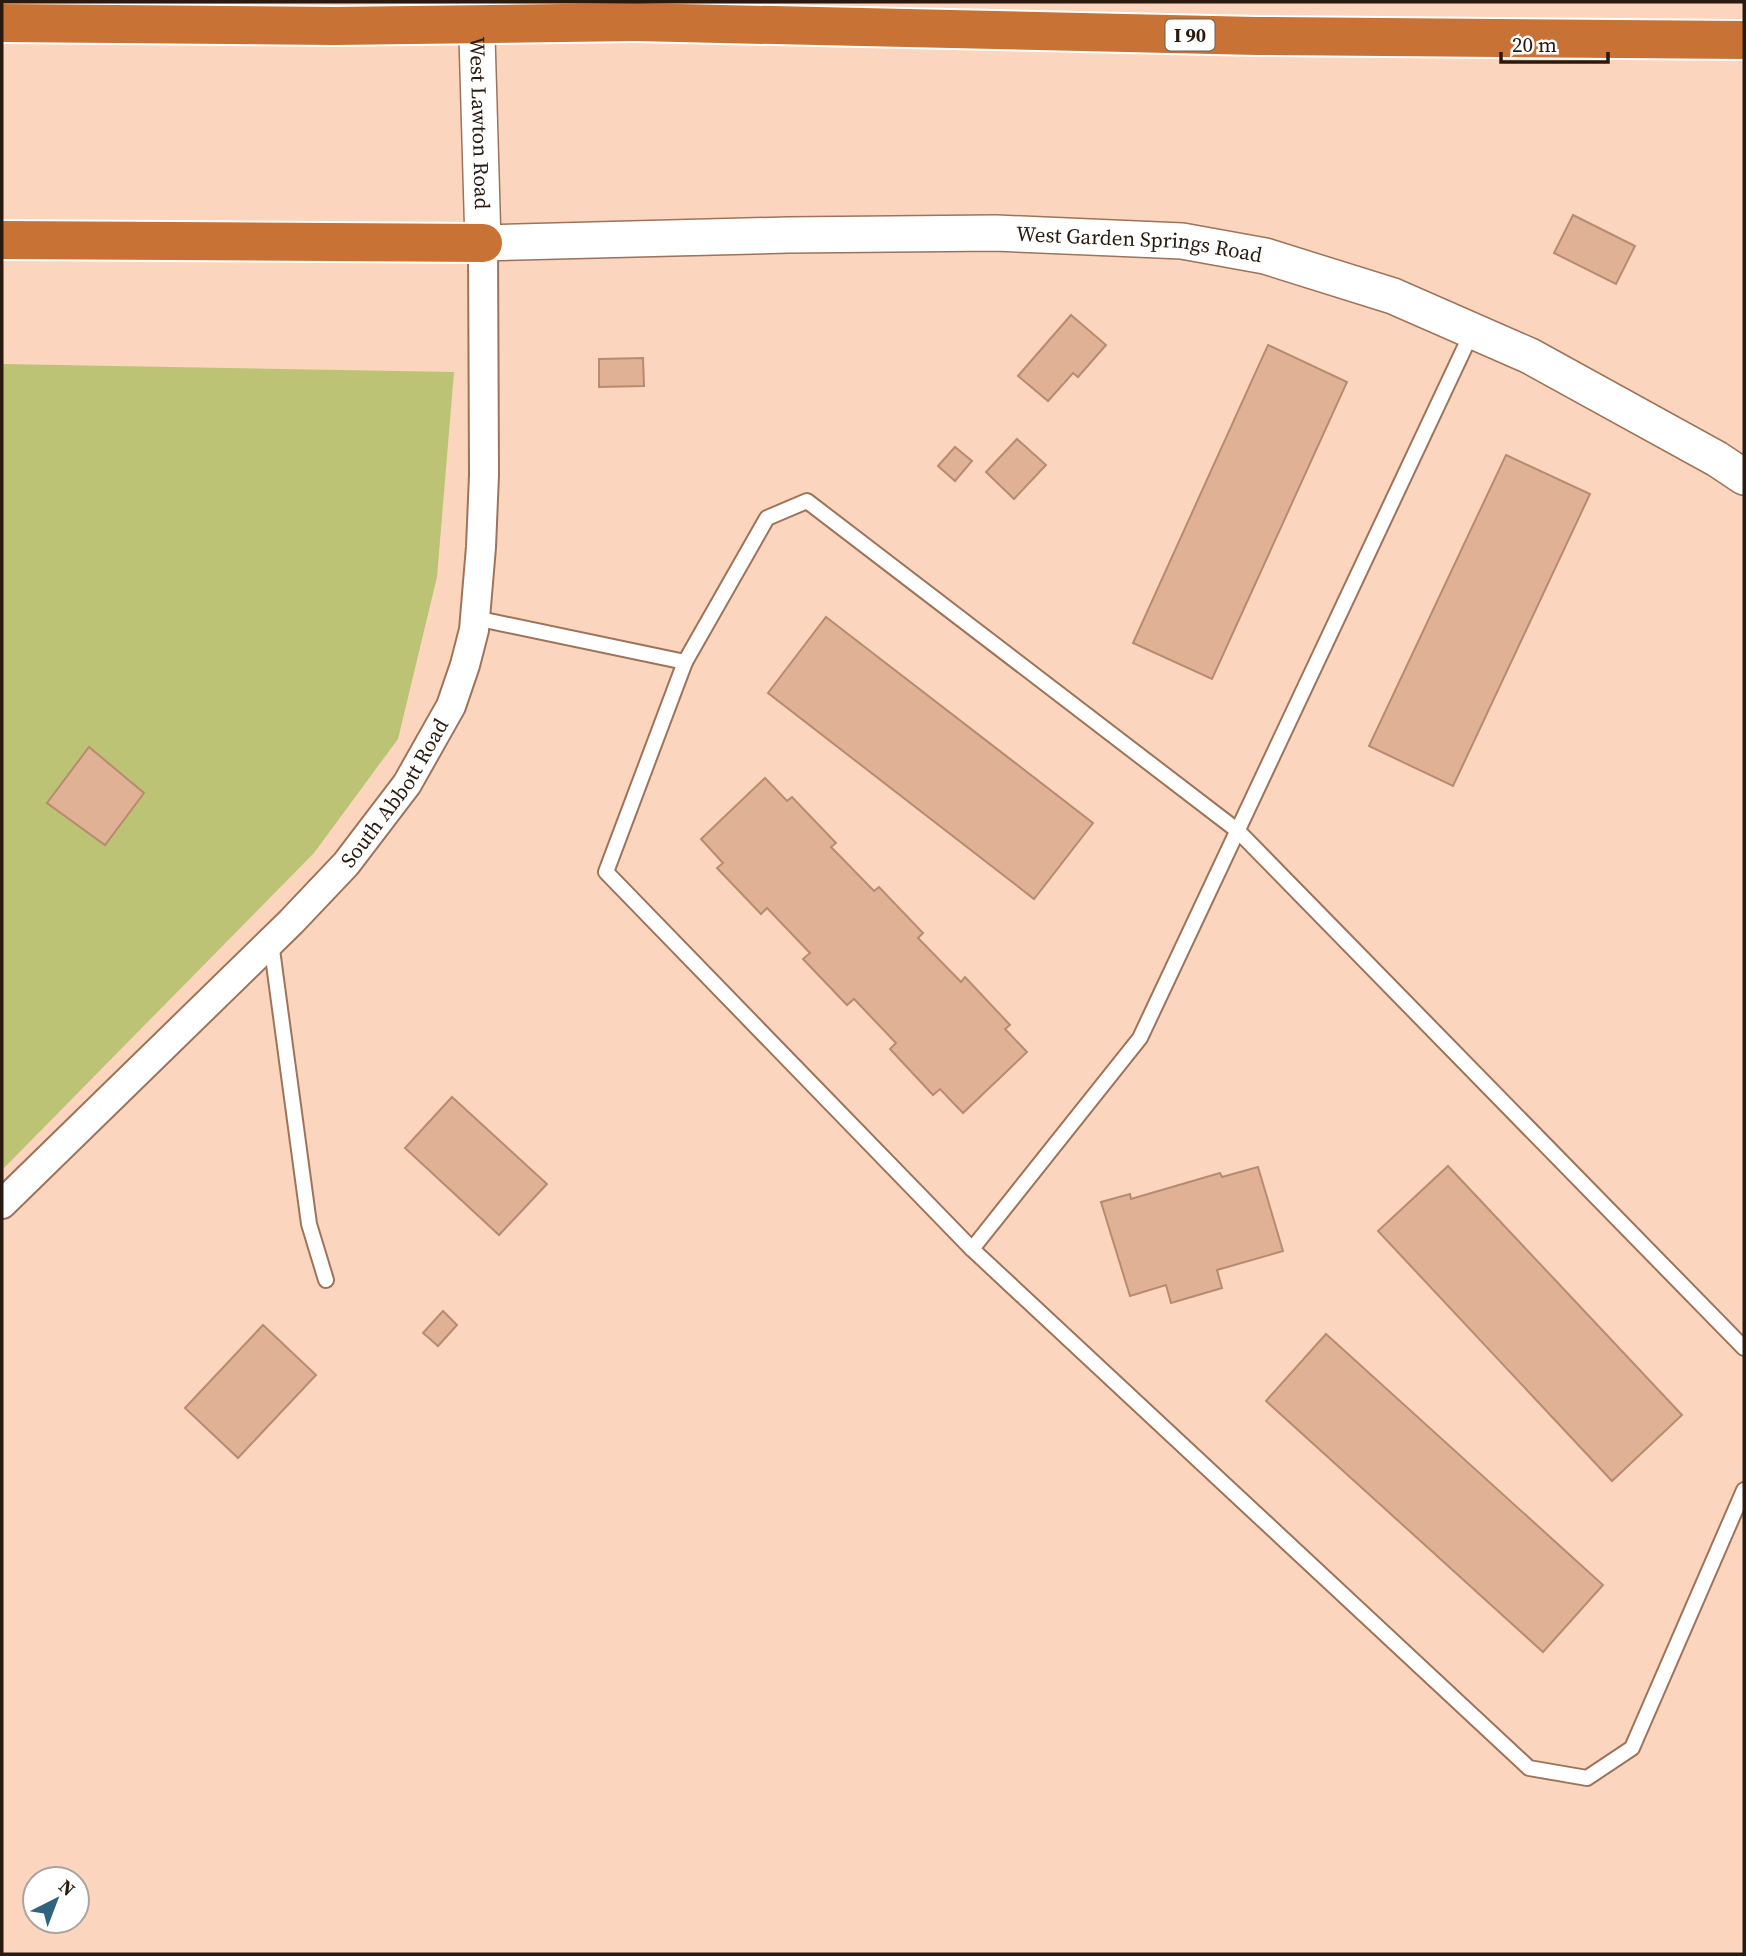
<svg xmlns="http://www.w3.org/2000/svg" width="1746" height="1956" viewBox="0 0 1746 1956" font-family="'Source Serif 4',serif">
	<rect width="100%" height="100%" fill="#fcd5be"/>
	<polygon fill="#bcc375" points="2,364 454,372 437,577 398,739 314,853 2,1170"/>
	<g fill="#e0b195" stroke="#b78b6f" stroke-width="2">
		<polygon points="1573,215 1635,246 1616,284 1554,253"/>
		<polygon points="1071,315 1106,345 1078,377 1073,373 1048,401 1018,376"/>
		<polygon points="1268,345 1347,382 1212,679 1133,643"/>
		<polygon points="643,358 644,386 599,387 599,359"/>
		<polygon points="1017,439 1046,465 1014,499 986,472"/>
		<polygon points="955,447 972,461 955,481 938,466"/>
		<polygon points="1506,455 1590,494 1453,786 1369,746"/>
		<polygon points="826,617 1093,823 1034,899 768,693"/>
		<polygon points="89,747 144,793 105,845 47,803"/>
		<polygon points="765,778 787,801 792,797 836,843 831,847 874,891 879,887 923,933 918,938 961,982 965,977 1010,1025 1005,1029 1027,1052 963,1113 940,1089 933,1095 890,1049 896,1043 854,999 847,1005 803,959 810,953 767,908 761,914 717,868 723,863 701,839"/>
		<polygon points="452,1097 547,1184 499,1235 405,1148"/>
		<polygon points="1448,1166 1682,1415 1612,1481 1378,1231"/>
		<polygon points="1258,1167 1283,1251 1217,1270 1222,1288 1171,1303 1166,1285 1130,1296 1101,1202 1130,1194 1131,1199 1220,1173 1222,1177"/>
		<polygon points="443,1311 457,1325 438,1346 423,1333"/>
		<polygon points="263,1325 316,1375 238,1458 185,1408"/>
		<polygon points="1326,1334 1603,1585 1543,1652 1266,1401"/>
	</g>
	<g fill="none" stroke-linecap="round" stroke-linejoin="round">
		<g stroke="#9e7359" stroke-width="18">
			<g id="service">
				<polyline points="1472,332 1140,1038 972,1249 1529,1768 1587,1778 1632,1748 1744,1490"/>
				<polyline points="475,618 685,662 767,518 807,501 1238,831 1744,1348"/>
				<polyline points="685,662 606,872 972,1249"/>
				<polyline points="271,942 309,1224 326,1280"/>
			</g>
		</g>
		<g stroke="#9e7359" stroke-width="32">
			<g id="minor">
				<path id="s1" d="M 2,1204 L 291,922 L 346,864 L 407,784 L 451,706 L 465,665 L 474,630 L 481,547 L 484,475 L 483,243"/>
			</g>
		</g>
		<g stroke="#9e7359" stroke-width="38">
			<g id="tertiary">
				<path id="s2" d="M 476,2 L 483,243 L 788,235 L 996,233 L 1182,241 L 1265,256 L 1393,296 L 1530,356 L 1717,459 L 1744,477"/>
			</g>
		</g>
		<g stroke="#fff" stroke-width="42">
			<g id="motorway">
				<polyline points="636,22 1257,36 1744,40"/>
				<polyline points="2,23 335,26"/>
				<polyline points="2,240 483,243"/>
			</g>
		</g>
		<use href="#service" stroke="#fff" stroke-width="14"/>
		<use href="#minor" stroke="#fff" stroke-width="28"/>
		<use href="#tertiary" stroke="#fff" stroke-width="35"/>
		<use href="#motorway" stroke="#c97236" stroke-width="38"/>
		<g stroke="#fff" stroke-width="42" stroke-linecap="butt">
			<polyline id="motorway-bridge" points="335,26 636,22"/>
		</g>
		<use href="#motorway-bridge" stroke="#c97236" stroke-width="38"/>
	</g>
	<g text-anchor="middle" stroke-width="5" stroke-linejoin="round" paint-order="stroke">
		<rect fill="#fff" stroke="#6a5e56" stroke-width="2" x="1165.5" y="19.5" width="49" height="31" rx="5"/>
		<g font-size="19" font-weight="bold" fill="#2a190e">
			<text x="1190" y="42">I 90</text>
		</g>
		<g font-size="21" fill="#2a190e" stroke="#fff">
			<text dy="7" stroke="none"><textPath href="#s2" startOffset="121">West Lawton Road</textPath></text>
			<text dy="7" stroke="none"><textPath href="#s2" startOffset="898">West Garden Springs Road</textPath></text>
			<text dy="7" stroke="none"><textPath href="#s1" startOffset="570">South Abbott Road</textPath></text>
		</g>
	</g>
	<rect width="1746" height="1956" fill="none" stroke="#2a190e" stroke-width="7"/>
	<g transform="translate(56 1900) rotate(42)"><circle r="33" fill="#ffffff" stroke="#aaa39f" stroke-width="2"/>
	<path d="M0-5L12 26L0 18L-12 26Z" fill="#2e647f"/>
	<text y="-10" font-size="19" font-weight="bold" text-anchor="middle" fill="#2a190e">N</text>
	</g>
	<path d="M1501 52v10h107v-10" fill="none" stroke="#2a190e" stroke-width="3.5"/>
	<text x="1512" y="52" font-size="21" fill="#2a190e" stroke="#ffffff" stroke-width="5" paint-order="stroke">20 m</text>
</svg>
